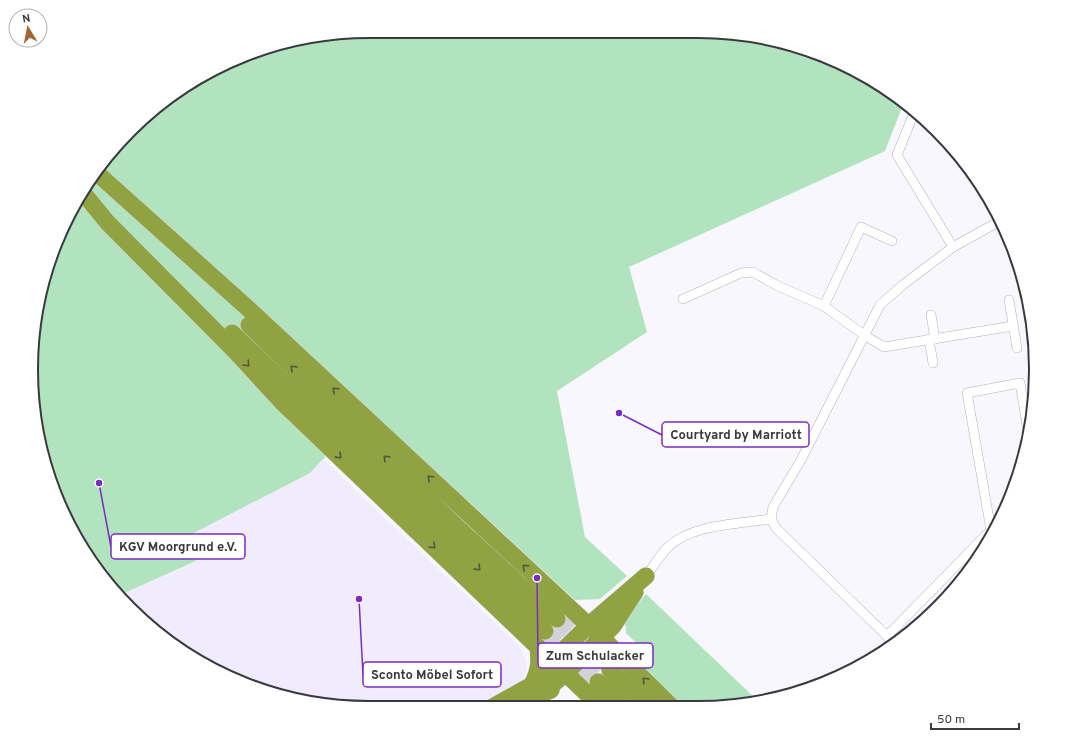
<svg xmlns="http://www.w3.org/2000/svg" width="1067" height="739" viewBox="0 0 1067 739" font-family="Overpass,sans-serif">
	<rect width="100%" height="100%" fill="#f9f7fe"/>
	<polygon fill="#f1ebfe" points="323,459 518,645 526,659 527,666 524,678 516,687 499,696 467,708 370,708 303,701 240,682 181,651 130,609 120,595 196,562 184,538 310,473"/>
	<g fill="#b1e3be">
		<polygon points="370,31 698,31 763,37 867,76 903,105 885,151 629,267 647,332 557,391 585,537 627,576 600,599 575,600 373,413 323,459 310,473 184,538 196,561 120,595 66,519 37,435 34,326 57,240 115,146 182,88 282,43"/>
		<polygon points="646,594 759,702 698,708 684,708 640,662 648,654 626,633 625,620"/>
	</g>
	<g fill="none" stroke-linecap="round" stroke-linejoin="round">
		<g stroke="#d3d1d8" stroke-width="17" stroke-dasharray="17 8" stroke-linecap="butt">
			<polyline points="557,619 610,670"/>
			<polyline points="545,631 598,682"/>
		</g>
		<g stroke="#b2aebe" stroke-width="10">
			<g id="street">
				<polyline points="914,113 897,155 953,247"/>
				<polyline points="683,299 741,273 753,272 778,286 824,306 864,335 884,347 1013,326"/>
				<polyline points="1009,300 1017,348"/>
				<polyline points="824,306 861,227 892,241"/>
				<polyline points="931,315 935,339"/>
				<polyline points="929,339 933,363"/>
				<polyline points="771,519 773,507 801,460 880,305 904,284 953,247 1000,221"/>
				<polyline points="991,530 967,393 1020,383 1029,437"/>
				<path d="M 646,576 C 653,567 660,555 668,547 C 692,524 739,524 771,519 L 776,528 L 892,641"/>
				<polyline points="887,636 991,530 994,529"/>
			</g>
		</g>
		<g stroke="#d4d3d5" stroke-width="18">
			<g id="highway">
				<polyline points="98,174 253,313 602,638 673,708"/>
				<path d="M 85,195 L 107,222 L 235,351 L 282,402 L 538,647 C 540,664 539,670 532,685"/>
				<polyline points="249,325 457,527 557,619"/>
				<polyline points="232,333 545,631"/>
				<polyline points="557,665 602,708"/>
				<polyline points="610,670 650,708"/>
				<polyline points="598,682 626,708"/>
				<polyline points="541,694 566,673 613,626 635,592"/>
				<polyline points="491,708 532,685 552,661 589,625 646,576"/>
				<polyline points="518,708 541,694 551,690"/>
			</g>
		</g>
		<use href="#street" stroke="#fff" stroke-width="9"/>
		<use href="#highway" stroke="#91a243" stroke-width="17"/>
	</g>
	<defs><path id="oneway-chevron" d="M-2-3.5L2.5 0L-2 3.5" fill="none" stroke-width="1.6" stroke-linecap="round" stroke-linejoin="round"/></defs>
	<g stroke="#555841">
		<use href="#oneway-chevron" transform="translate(247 364) rotate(47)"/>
		<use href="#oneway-chevron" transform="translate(293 368) rotate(-136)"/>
		<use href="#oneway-chevron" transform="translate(335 390) rotate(-137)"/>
		<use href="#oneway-chevron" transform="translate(339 456) rotate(44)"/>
		<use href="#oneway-chevron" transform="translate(386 458) rotate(-136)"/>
		<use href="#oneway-chevron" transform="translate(430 478) rotate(-137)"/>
		<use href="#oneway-chevron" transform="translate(433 546) rotate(44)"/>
		<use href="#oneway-chevron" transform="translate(525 567) rotate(-138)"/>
		<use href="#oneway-chevron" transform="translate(478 568) rotate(44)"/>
		<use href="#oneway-chevron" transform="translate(645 680) rotate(-134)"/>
	</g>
	<path d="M0 0H1067V739H0ZM369 38H698A331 331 0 0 1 1029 369V370A331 331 0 0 1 698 701H369A331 331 0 0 1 38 370V369A331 331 0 0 1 369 38Z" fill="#fff" fill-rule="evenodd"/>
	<path fill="none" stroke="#3b3940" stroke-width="2" d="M369 38H698A331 331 0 0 1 1029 369V370A331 331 0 0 1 698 701H369A331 331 0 0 1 38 370V369A331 331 0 0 1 369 38Z"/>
	<path fill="none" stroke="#7b2cbf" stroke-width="1.5" d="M619 413L662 435M99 483L111 547M537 578L538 656M359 599L363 675"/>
	<g fill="#7b2cbf" stroke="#fff" stroke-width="1.5">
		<circle cx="619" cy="413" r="4"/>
		<circle cx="99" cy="483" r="4"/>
		<circle cx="537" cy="578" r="4"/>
		<circle cx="359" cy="599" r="4"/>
	</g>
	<g fill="#fff" stroke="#7b2cbf" stroke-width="1.5">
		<rect x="662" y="422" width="147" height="25" rx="4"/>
		<rect x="111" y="534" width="134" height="25" rx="4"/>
		<rect x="538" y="643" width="115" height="25" rx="4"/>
		<rect x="363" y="662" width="138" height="25" rx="4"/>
	</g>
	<g font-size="13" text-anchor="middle" font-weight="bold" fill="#3b3940">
		<text x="736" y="439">Courtyard by Marriott</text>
		<text x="178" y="551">KGV Moorgrund e.V.</text>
		<text x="595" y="660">Zum Schulacker</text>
		<text x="432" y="679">Sconto Möbel Sofort</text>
	</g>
	<g transform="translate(28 28) rotate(350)"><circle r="19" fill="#ffffff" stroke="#b1b0b3"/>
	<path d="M0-3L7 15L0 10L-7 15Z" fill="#a66530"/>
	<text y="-6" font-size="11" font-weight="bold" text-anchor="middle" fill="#3b3940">N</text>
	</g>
	<path d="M931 723v6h88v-6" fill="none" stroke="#3b3940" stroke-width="2"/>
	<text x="937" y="723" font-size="12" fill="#3b3940" stroke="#ffffff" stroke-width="3" paint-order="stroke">50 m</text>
</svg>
